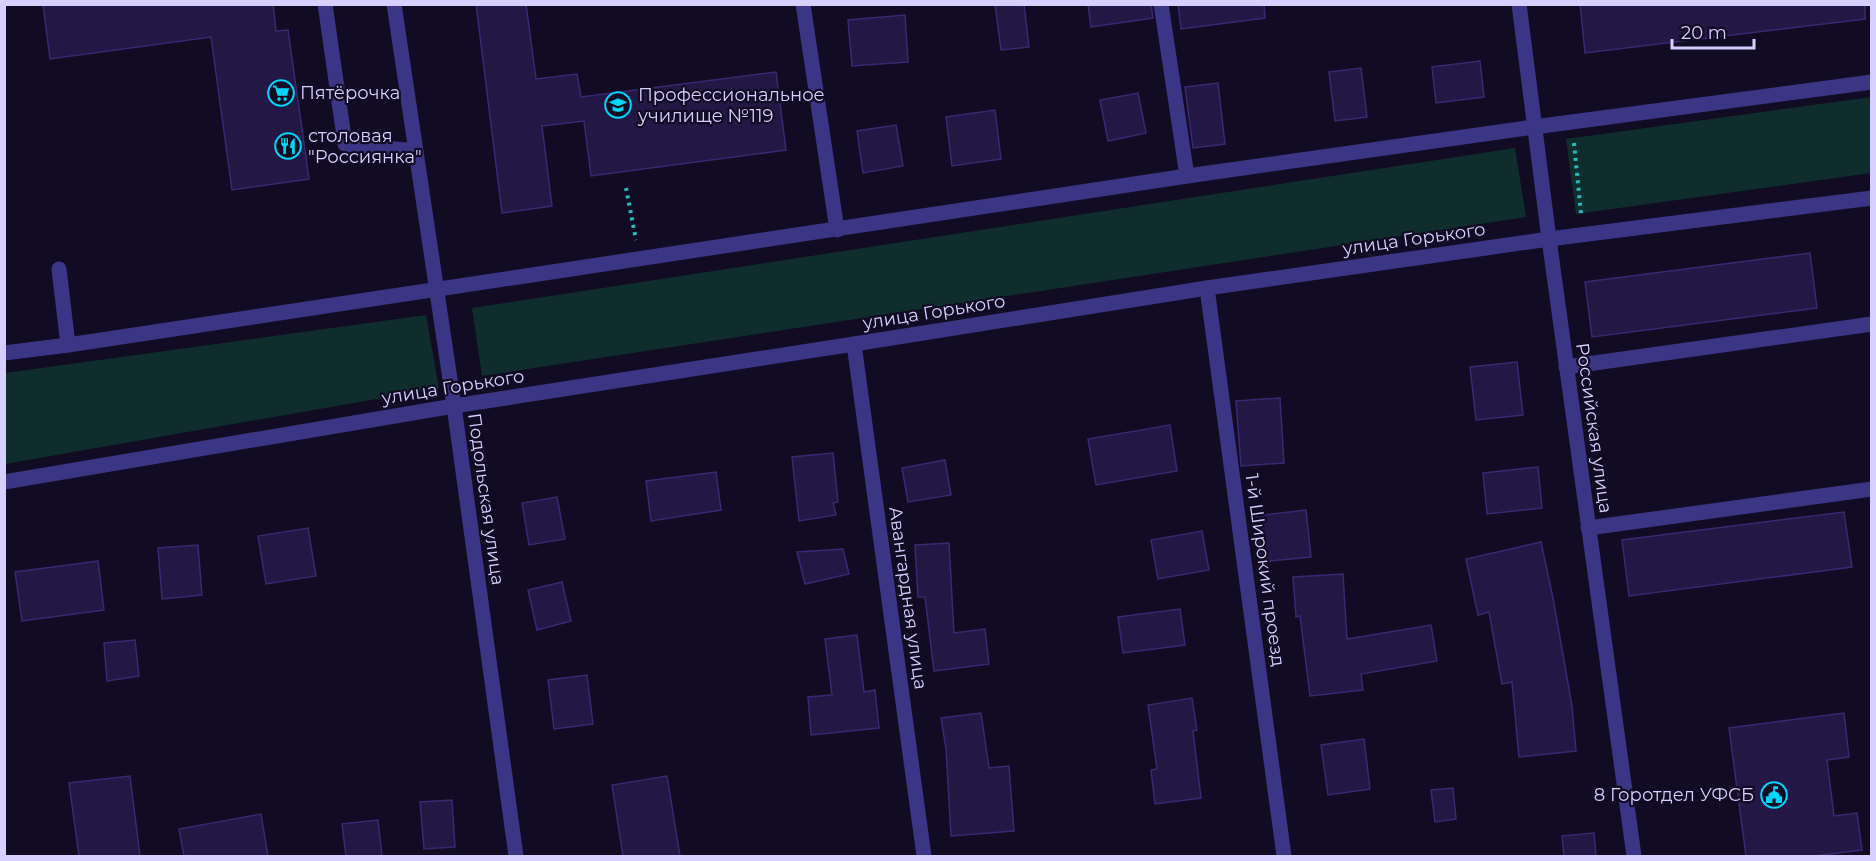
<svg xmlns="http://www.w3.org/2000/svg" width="1876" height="861" viewBox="0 0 1876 861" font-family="Montserrat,sans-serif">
	<rect width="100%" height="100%" fill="#110c23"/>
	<g fill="#0f2d2d">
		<polygon points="1871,97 1871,173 1576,214 1566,139"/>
		<polygon points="1515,148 1526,217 482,376 472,308"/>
		<polygon points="426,315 439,388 5,464 5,373"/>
	</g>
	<g fill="#231845" stroke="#3a2872" stroke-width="1.5">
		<polygon points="43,4 273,4 276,31 288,30 309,179 232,190 211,37 50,59"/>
		<polygon points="476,4 526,4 536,79 577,74 581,97 776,72 786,150 591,176 584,121 542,126 552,206 502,213"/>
		<polygon points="995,4 1024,4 1029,47 1001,50"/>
		<polygon points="1088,4 1151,4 1153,18 1091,27"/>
		<polygon points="1178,4 1264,4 1265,18 1181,29"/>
		<polygon points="1580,4 1865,4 1865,19 1585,53"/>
		<polygon points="905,15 908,62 852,66 848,20"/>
		<polygon points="1480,61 1484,97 1436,103 1432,67"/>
		<polygon points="1361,68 1367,117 1335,121 1329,72"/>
		<polygon points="1218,83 1225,144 1193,148 1185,87"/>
		<polygon points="1138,93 1146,133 1108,141 1100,100"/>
		<polygon points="995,110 1001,159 952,166 946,117"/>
		<polygon points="896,125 903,166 863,173 857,131"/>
		<polygon points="1810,253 1817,308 1592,337 1585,282"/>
		<polygon points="1517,362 1523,415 1476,420 1470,367"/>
		<polygon points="1280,398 1284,463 1241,466 1236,401"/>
		<polygon points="1170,425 1177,471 1096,485 1088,439"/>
		<polygon points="833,453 838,502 833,503 836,515 799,521 792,457"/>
		<polygon points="945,460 951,495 908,502 902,468"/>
		<polygon points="1538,467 1542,508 1487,514 1483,473"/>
		<polygon points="716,472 721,510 651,521 646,481"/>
		<polygon points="557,497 565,539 529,545 522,503"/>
		<polygon points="1306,510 1311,557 1261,562 1256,516"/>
		<polygon points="1844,512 1852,567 1629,596 1622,540"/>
		<polygon points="308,528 316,576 266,584 258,536"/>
		<polygon points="1202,531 1209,570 1158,579 1151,540"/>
		<polygon points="1541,542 1553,598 1572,706 1576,751 1519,757 1512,682 1502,684 1489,612 1478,615 1466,559"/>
		<polygon points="949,543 954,633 985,629 989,664 934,671 925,597 918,597 915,545"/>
		<polygon points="198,545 202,595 162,599 158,548"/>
		<polygon points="843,549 849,574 805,584 797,552"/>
		<polygon points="98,561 104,610 22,621 15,572"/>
		<polygon points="1343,574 1347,639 1431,625 1437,661 1361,674 1363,690 1310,696 1300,616 1296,617 1293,577"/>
		<polygon points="562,582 571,621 537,630 528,590"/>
		<polygon points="1180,609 1185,645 1123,653 1118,617"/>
		<polygon points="857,635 864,692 875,690 879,728 811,735 808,697 832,695 825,639"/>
		<polygon points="135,640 139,676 107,681 104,643"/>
		<polygon points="587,675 593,724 554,729 548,680"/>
		<polygon points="1192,698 1197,730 1193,731 1201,798 1155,804 1151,770 1157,769 1148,705"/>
		<polygon points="981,713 989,768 1009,766 1014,831 951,836 946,749 941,718"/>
		<polygon points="1844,713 1849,757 1827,760 1834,816 1857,813 1862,850 1814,856 1746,856 1729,728"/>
		<polygon points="1364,739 1370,789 1328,795 1321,745"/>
		<polygon points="130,776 140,856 79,856 69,783"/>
		<polygon points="667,776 680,856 623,856 612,785"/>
		<polygon points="1453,788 1456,819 1435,822 1431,790"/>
		<polygon points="452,800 455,847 424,849 420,802"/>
		<polygon points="261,814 268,856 184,856 179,829"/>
		<polygon points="378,820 382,856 346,856 342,824"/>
		<polygon points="1594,833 1596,856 1564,856 1562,836"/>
	</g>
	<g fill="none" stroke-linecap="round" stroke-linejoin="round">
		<g stroke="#27bab8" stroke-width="4" stroke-dasharray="3 4.5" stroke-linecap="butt">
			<polyline points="1574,143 1581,214"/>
			<polyline points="626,188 636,240"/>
		</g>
		<g stroke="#3b3585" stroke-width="15">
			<polyline points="325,4 345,144 416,151"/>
			<polyline points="394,4 454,406 516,856"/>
			<polyline points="803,4 837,230"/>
			<polyline points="1161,4 1187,176"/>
			<polyline points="1519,4 1549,239 1634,856"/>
			<polyline points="59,269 68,345"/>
			<polyline points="1207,288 1284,856"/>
			<polyline points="854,344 924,856"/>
			<polyline points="4,353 68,345 1187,176 1534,127 1872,82"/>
			<polyline points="1566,367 1872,324"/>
			<polyline points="4,482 454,406 854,344 1207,288 1549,239 1872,198"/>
			<polyline points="1588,528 1872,489"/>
		</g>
	</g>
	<defs>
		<g id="supermarket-ring" transform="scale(1.35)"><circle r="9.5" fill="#110c23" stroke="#00d6fa" stroke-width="1.5"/><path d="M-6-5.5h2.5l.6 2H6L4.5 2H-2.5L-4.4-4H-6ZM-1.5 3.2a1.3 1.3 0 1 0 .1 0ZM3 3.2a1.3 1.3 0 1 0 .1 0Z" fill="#00d6fa"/></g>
		<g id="school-ring" transform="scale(1.35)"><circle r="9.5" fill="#110c23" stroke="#00d6fa" stroke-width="1.5"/><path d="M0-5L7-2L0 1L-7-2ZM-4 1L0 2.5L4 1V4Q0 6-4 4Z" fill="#00d6fa"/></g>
		<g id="restaurant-ring" transform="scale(1.35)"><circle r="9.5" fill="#110c23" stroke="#00d6fa" stroke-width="1.5"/><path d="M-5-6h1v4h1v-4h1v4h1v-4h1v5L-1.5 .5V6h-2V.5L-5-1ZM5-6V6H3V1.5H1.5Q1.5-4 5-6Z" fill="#00d6fa"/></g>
		<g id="civic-ring" transform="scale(1.35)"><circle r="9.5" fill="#110c23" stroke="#00d6fa" stroke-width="1.5"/><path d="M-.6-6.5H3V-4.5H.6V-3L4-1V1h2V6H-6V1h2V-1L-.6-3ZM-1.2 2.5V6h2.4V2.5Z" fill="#00d6fa"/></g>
	</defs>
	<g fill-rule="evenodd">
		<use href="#supermarket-ring" x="281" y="93"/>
		<use href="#school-ring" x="618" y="105"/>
		<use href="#restaurant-ring" x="288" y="146"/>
		<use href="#civic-ring" x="1774" y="795"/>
	</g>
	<g text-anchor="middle" stroke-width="4.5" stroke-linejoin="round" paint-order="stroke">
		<g font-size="18" fill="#d6cfff" stroke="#110c23" text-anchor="start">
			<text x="300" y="99">Пятёрочка</text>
			<text x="638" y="101">Профессиональное<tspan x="638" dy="21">училище №119</tspan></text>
			<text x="308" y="142">столовая<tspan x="308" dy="21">"Россиянка"</tspan></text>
			<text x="1754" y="801" text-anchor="end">8 Горотдел УФСБ</text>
		</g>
		<g font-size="18" fill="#d6cfff" stroke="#110c23">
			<text transform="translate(1414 239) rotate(-8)" y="6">улица Горького</text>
			<text transform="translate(934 312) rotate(-9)" y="6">улица Горького</text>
			<text transform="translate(453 387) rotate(-9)" y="6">улица Горького</text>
			<text transform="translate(1594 428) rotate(82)" y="6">Российская улица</text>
			<text transform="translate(486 499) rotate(82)" y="6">Подольская улица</text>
			<text transform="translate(1265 570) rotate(82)" y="6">1-й Широкий проезд</text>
			<text transform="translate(908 598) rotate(82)" y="6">Авангардная улица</text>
		</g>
	</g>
	<rect width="1876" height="861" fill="none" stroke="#d6cfff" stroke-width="12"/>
	<path d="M1672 39v9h82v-9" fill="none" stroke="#d6cfff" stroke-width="3"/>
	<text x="1681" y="39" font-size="18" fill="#d6cfff" stroke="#110c23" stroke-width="4.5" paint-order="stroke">20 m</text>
</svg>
